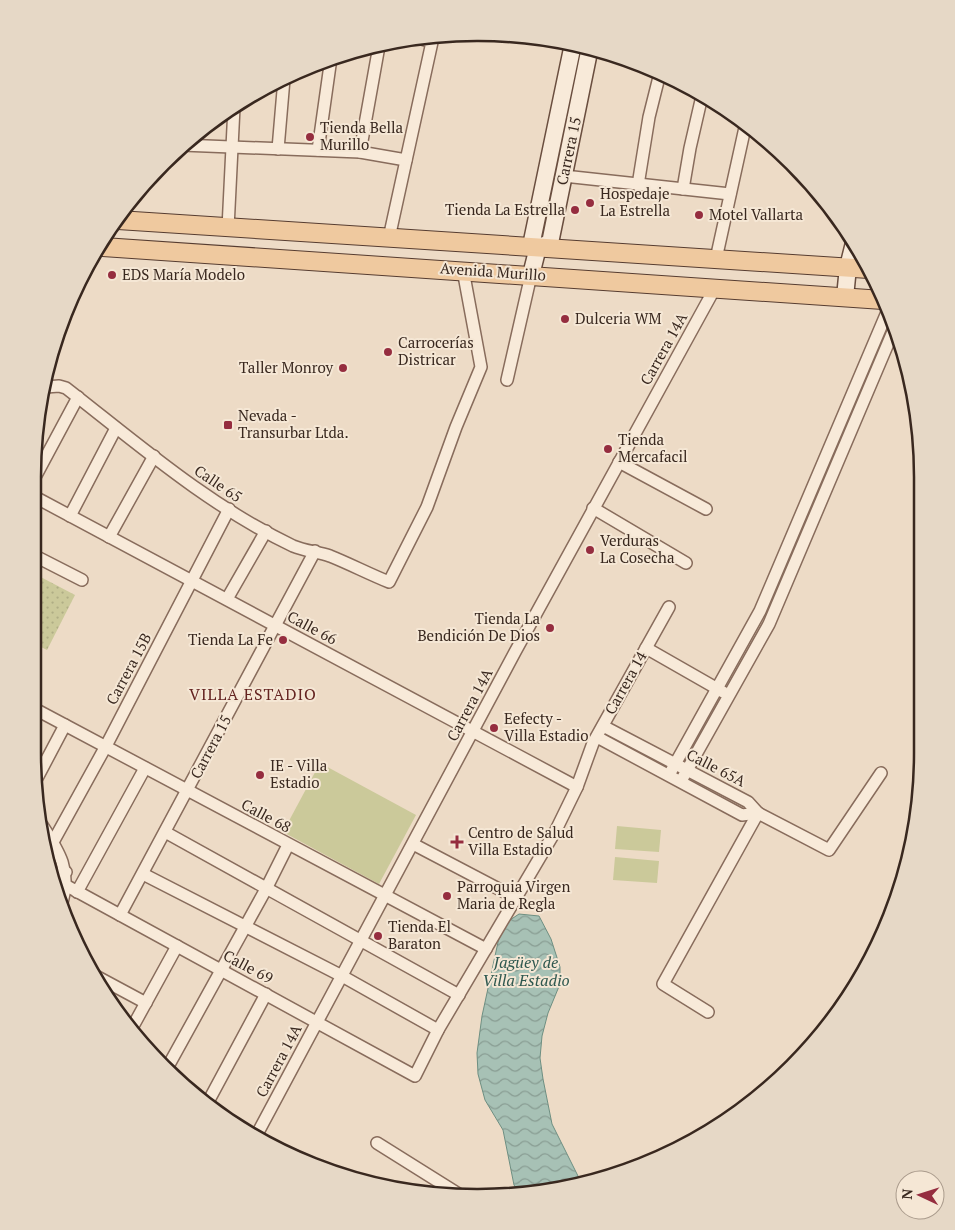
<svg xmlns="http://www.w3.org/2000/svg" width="955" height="1230" viewBox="0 0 955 1230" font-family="'PT Serif',serif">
	<defs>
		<pattern id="park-dots" width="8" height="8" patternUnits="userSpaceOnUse" patternTransform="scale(1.25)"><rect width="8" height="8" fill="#cbc99a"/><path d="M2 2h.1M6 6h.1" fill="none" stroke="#afad84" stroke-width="1.8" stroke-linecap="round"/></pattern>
		<pattern id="water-waves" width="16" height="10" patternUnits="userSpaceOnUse" patternTransform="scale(1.25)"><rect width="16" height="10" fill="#a7c1b5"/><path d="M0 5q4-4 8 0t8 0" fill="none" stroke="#899d93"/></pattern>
	</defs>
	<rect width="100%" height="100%" fill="#eddbc6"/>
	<g fill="#cbc99a">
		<polygon points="320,763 416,815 379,884 283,832"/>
		<polygon points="617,826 661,830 659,852 615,849"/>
		<polygon points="615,857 659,861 657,883 613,880"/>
	</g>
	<polygon fill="url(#park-dots)" points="33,573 75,595 47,650 33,643"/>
	<polygon fill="url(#water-waves)" stroke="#6e8f82" points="519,914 539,916 551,939 560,967 560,984 548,1013 542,1036 540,1058 543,1079 552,1124 582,1184 519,1192 514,1185 503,1130 485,1100 478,1074 477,1053 482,1016 500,933 507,922"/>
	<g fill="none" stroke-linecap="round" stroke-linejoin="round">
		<g stroke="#886c5c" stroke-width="14">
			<g id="street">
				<polyline points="182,145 360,152 406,160"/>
				<polyline points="278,149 284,79"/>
				<polyline points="318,150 331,58"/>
				<polyline points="360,152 379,46"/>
				<polyline points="564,176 730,194"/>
				<polyline points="638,185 649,117 660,73"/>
				<polyline points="683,189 690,148 702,96"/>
				<polyline points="228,228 234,107"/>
				<polyline points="389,238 432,42 415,37"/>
				<polyline points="716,259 746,123"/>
				<polyline points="507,380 531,275"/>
				<path d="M 46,387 L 59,386 L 66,388 C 139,445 209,506 293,546 C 305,551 318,552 330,556 C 350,564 369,574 389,582 L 427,507 L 456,427 L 481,367 L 463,270"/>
				<polyline points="619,462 706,509"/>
				<polyline points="33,481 78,397"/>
				<polyline points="33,496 577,787"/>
				<polyline points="593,508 686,563"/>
				<polyline points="70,516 116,428"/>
				<polyline points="109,537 154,456"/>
				<polyline points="33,555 82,580"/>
				<polyline points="227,599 266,531"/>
				<polyline points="646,648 723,692"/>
				<polyline points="33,708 486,949"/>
				<polyline points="603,726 748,802 758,813 829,850 881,773"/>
				<polyline points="597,737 742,815 758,813"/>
				<polyline points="669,775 760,611 888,310"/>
				<polyline points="36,780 65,725"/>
				<polyline points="681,781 769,624 895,327"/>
				<path d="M 42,825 C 60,853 71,870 62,903"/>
				<polyline points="165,832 459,995"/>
				<polyline points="53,842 106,746 229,509"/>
				<polyline points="413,844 516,898"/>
				<polyline points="143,874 342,976 438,1030"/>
				<polyline points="52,878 66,872"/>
				<polyline points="67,886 415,1076 438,1030 556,830 577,787 593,743 669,607"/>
				<polyline points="77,892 145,768"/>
				<polyline points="120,915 315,551"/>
				<polyline points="92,974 146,1003"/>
				<polyline points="708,1012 663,984 758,813"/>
				<polyline points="132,1028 177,946"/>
				<polyline points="166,1070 266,889 288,845"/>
				<polyline points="208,1102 266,994"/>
				<polyline points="255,1138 515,652 715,288"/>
				<polyline points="377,1143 460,1195"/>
			</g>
		</g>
		<g stroke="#6a4e3f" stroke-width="19">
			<g id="secondary">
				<polyline points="538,247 550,243 590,47"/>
				<polyline points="538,247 532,241 573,44"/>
				<polyline points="531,275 538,247"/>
				<polyline points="845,297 848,267 854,243"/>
			</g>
		</g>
		<g stroke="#563c30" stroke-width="20">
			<g id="primary">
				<polyline points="118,220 869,269"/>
				<polyline points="103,247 883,300"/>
			</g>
		</g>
		<use href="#street" stroke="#f8ead9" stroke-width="11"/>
		<use href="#secondary" stroke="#f8ead9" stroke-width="16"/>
		<use href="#primary" stroke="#efc99f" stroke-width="18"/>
	</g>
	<g fill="#952d3f" stroke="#f5e7d5" stroke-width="2">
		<circle cx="310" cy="137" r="5"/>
		<circle cx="590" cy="203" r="5"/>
		<circle cx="575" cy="210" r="5"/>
		<circle cx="699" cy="215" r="5"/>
		<circle cx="112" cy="275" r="5"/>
		<circle cx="565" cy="319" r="5"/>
		<circle cx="388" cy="352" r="5"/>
		<circle cx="343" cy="368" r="5"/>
		<rect x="223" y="420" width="10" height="10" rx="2.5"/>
		<circle cx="608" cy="449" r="5"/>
		<circle cx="590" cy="550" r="5"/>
		<circle cx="550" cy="628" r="5"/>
		<circle cx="283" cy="640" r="5"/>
		<circle cx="494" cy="728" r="5"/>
		<circle cx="260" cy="775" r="5"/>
		<path d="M454.5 834.5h5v5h5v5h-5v5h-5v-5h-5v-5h5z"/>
		<circle cx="447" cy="896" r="5"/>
		<circle cx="378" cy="936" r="5"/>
	</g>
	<g text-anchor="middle" stroke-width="4" stroke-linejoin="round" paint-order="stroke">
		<g font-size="15" fill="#39281f" stroke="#f5e7d5" text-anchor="start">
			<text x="320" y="133">Tienda Bella<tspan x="320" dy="17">Murillo</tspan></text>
			<text x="600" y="199">Hospedaje<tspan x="600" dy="17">La Estrella</tspan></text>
			<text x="565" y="215" text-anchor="end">Tienda La Estrella</text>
			<text x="709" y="220">Motel Vallarta</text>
			<text x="122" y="280">EDS María Modelo</text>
			<text x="575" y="324">Dulceria WM</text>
			<text x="398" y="348">Carrocerías<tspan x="398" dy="17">Districar</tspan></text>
			<text x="333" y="373" text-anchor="end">Taller Monroy</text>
			<text x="238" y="421">Nevada -<tspan x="238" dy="17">Transurbar Ltda.</tspan></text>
			<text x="618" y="445">Tienda<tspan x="618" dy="17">Mercafacil</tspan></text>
			<text x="600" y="546">Verduras<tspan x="600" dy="17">La Cosecha</tspan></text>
			<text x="540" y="624" text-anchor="end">Tienda La<tspan x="540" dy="17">Bendición De Dios</tspan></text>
			<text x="273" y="645" text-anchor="end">Tienda La Fe</text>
			<text x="504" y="724">Eefecty -<tspan x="504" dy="17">Villa Estadio</tspan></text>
			<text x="270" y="771">IE - Villa<tspan x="270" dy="17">Estadio</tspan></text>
			<text x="468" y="838">Centro de Salud<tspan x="468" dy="17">Villa Estadio</tspan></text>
			<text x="457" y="892">Parroquia Virgen<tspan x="457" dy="17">Maria de Regla</tspan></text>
			<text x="388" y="932">Tienda El<tspan x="388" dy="17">Baraton</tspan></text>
		</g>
		<g font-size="15" fill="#39281f" stroke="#f5e7d5">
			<text transform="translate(569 151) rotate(-78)" y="5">Carrera 15</text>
			<text transform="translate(493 272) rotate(4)" y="5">Avenida Murillo</text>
			<text transform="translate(664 349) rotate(-61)" y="5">Carrera 14A</text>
			<text transform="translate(218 484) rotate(34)" y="5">Calle 65</text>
			<text transform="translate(312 628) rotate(28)" y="5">Calle 66</text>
			<text transform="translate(129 669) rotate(-62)" y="5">Carrera 15B</text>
			<text transform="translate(626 683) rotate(-61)" y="5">Carrera 14</text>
			<text transform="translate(470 705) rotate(-62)" y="5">Carrera 14A</text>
			<text transform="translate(211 747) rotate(-62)" y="5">Carrera 15</text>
			<text transform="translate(716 768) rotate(27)" y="5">Calle 65A</text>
			<text transform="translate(266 816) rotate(28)" y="5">Calle 68</text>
			<text transform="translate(248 967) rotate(28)" y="5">Calle 69</text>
			<text transform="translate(279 1061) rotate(-62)" y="5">Carrera 14A</text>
		</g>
		<g font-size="16" letter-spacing="1" fill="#642320" stroke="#f5e7d5">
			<text x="253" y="700">VILLA ESTADIO</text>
		</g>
		<g font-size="16" font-style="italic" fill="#2f584f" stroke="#f5e7d5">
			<text x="526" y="968">Jagüey de<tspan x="526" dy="18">Villa Estadio</tspan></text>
		</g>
	</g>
	<path d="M0 0H955V1230H0ZM477 41H478A436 436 0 0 1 914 477V753A436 436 0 0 1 478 1189H477A436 436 0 0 1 41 753V477A436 436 0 0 1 477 41Z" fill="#e6d8c6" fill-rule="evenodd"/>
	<path fill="none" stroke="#39281f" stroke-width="2.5" d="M477 41H478A436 436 0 0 1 914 477V753A436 436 0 0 1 478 1189H477A436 436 0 0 1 41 753V477A436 436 0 0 1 477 41Z"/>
	<g transform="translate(920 1195) rotate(274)"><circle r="24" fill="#f5e7d5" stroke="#aa9b8c"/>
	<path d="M0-4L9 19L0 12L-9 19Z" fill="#952d3f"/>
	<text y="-8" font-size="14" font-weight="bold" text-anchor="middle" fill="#39281f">N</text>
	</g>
</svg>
